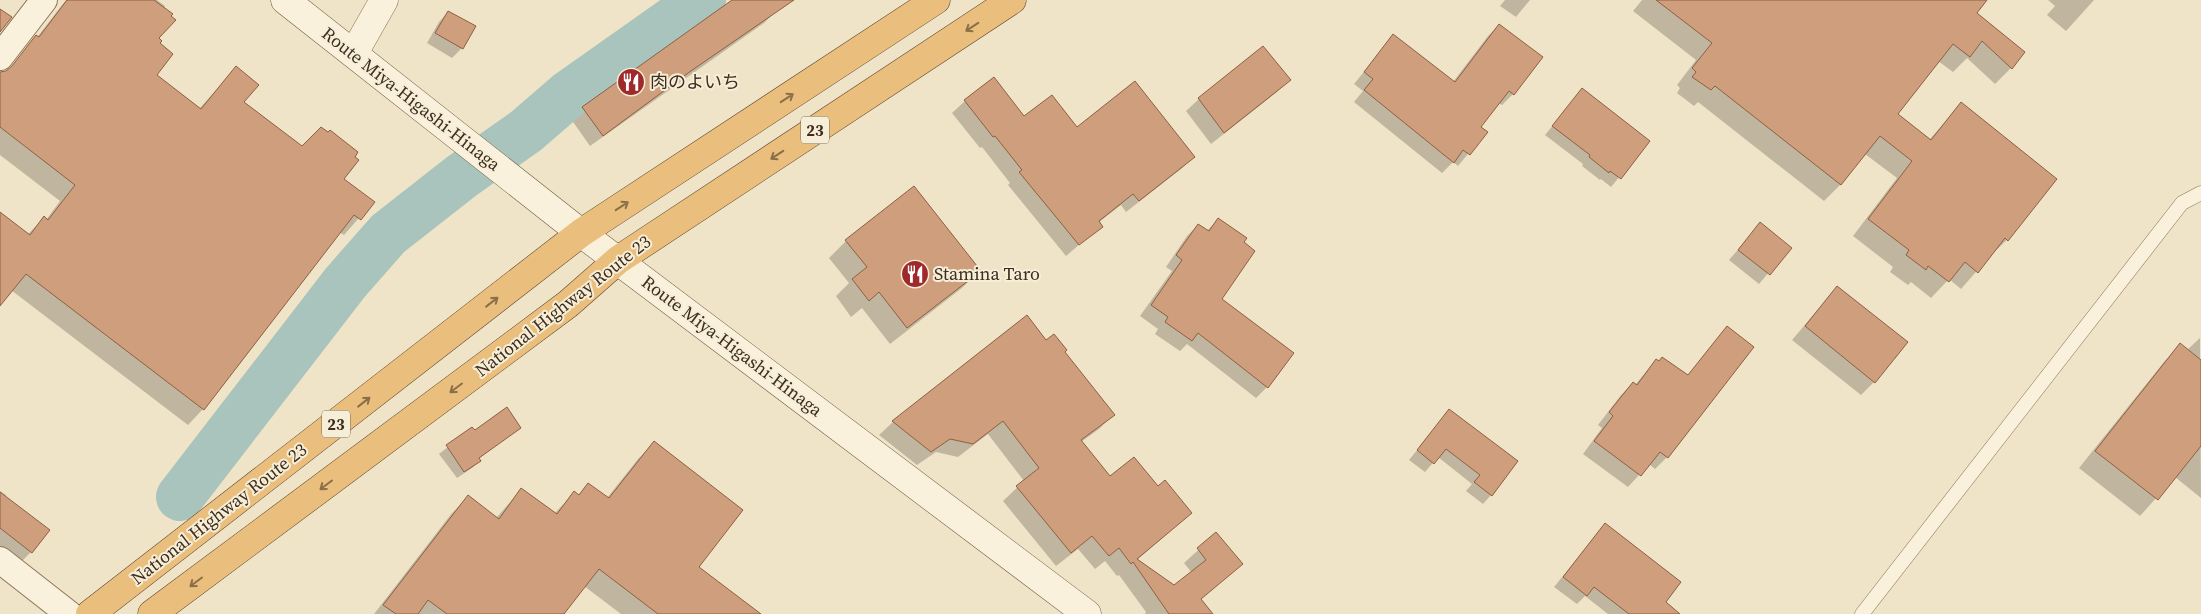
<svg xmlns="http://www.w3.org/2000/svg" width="2201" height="614" viewBox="0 0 2201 614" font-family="'Source Serif 4','Noto Sans JP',serif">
	<rect width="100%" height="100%" fill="#f0e4c8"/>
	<g fill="#0003">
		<polygon points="66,0 157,0 165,6 157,39 155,75 199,109 236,68 242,102 373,202 344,235 339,232 203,409 188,425 11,290 0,302 0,213 28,234 44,218 46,220 60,201 0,155 0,85"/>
		<polygon points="735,0 769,0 776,11 764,23 590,146 571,119 583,108"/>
		<polygon points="1505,0 1530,0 1516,17 1500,6"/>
		<polygon points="1642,0 1983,0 1975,13 2011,68 1995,84 1967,58 1953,72 1938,61 1897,114 1929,140 1961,104 2007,240 1990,256 1961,289 1949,279 1931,298 1911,282 1908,285 1890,272 1893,267 1853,236 1897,178 1865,154 1841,184 1824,201 1698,102 1694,106 1677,93 1680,88 1677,85 1696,60 1633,11"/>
		<polygon points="2048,0 2094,0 2066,31 2047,15 2055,6"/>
		<polygon points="448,12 462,48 452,58 427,43 439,22"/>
		<polygon points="1499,25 1513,94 1502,105 1498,103 1480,127 1486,132 1458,166 1453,162 1442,173 1354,102 1363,91 1354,84 1393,36 1453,82 1488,36"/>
		<polygon points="1263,47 1289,79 1277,92 1211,144 1186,111 1199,99"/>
		<polygon points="1582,90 1649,141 1611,187 1601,179 1600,180 1582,166 1583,164 1545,135"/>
		<polygon points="965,101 1024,117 1193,157 1181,169 1126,212 1121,205 1098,223 1101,226 1066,256 1008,185 1010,183 982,147 980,148 952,113"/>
		<polygon points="1218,219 1243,243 1220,299 1267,387 1256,398 1187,344 1180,351 1155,334 1158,329 1140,316 1172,271 1166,267 1187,236 1198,225 1207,231"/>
		<polygon points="1760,224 1790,248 1759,284 1729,260"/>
		<polygon points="846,241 979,271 962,288 890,344 862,308 851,317 836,296 849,283 829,258"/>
		<polygon points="1837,287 1874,382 1861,395 1792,340"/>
		<polygon points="1027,317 1046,342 1063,352 1113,415 1099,429 1081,442 1110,478 1158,487 1191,513 1137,560 1174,587 1192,573 1184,563 1216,534 1241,564 1200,600 1211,614 1145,614 1146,612 1119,575 1117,576 1105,561 1095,569 1078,549 1056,566 1003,501 1024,481 988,434 958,457 936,452 917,465 879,435 893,422"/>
		<polygon points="1727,328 1752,347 1667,457 1655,469 1649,464 1628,487 1583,454 1602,428 1598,425 1621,395 1633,383 1635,385 1656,360 1687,376"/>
		<polygon points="2200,338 2201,498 2175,477 2140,516 2079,468 2164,362 2181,345 2187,350"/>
		<polygon points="1449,411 1491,495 1483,504 1466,491 1472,484 1438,457 1425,472 1409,460"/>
		<polygon points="472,428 474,432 520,428 478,459 479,461 472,468 457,478 439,454"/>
		<polygon points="654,443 698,568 758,614 621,614 584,586 563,614 374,614 452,513 468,497 496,518 521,490 554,514 574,493 578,495 589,484 607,498 638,459"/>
		<polygon points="0,491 6,495 5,497 31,552 19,564 0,550"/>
		<polygon points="1605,524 1664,602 1678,614 1608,614 1585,596 1577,604 1554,587"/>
	</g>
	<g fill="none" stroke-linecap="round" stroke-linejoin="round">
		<polyline stroke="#a9c4bc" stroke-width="48" points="180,497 345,283 388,234 462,176 526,131 570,93 702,0"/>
	</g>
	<g fill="#cf9f7d" stroke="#8d5f41">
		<polygon points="67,0 154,0 173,14 171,16 176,20 159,38 162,41 160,43 173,54 157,75 201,109 236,66 259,85 244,102 302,146 321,127 328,132 330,130 358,152 355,157 359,160 344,179 375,202 361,220 354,215 204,410 26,274 0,306 0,212 30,235 44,216 48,220 75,185 0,127 0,72 6,71 12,66 36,35 39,37"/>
		<polygon points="732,0 794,0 688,73 603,136 582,107"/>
		<polygon points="1656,0 1987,0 1977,13 2025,52 2012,69 1982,41 1970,57 1953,44 1898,114 1931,140 1961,102 2057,179 2008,241 2005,238 1978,273 1965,262 1949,282 1928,266 1926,270 1906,255 1909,250 1868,219 1912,161 1880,136 1841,185 1715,86 1711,90 1692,77 1696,72 1692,68 1712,43"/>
		<polygon points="0,9 12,17 0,32"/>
		<polygon points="448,11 476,26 463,49 435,33"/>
		<polygon points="1499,24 1543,57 1514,95 1509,91 1481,127 1488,132 1470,155 1463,150 1454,163 1364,90 1373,79 1364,72 1393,34 1455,82"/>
		<polygon points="1263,46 1291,80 1224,133 1198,98"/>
		<polygon points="994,77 1024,116 1052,95 1077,127 1135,81 1195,157 1139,201 1133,194 1099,221 1103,227 1079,245 1019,172 1022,170 995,136 993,137 964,100"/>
		<polygon points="1582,88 1650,141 1621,179 1610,171 1609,173 1589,157 1590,155 1552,126"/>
		<polygon points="914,186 981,271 907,328 879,292 869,301 852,279 867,267 845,240"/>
		<polygon points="1218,218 1247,238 1244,242 1255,251 1222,299 1294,353 1268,388 1198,333 1192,341 1165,322 1168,317 1151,305 1182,260 1176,255 1198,224 1209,231"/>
		<polygon points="1760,222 1792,248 1770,275 1738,250"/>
		<polygon points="1837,286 1908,342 1875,383 1805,326"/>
		<polygon points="1027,315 1046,340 1054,334 1067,350 1065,352 1115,415 1081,440 1110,476 1134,457 1158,486 1165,480 1192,513 1137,559 1174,585 1206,560 1197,548 1216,532 1243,564 1201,599 1213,614 1169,614 1133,562 1131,564 1119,548 1109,556 1092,536 1071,553 1016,486 1039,468 1003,421 973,444 950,439 931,452 892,421"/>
		<polygon points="1727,326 1754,347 1668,458 1660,452 1641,476 1594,441 1613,416 1609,412 1633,382 1637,385 1656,359 1659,361 1662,357 1688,375"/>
		<polygon points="2180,343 2201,360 2201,446 2158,500 2095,451"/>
		<polygon points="507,407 521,428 479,458 481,461 464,472 446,445 472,427 475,430"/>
		<polygon points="1449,409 1518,461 1492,496 1474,482 1480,475 1446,449 1434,464 1417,450"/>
		<polygon points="654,441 743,510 699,567 761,614 658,614 599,569 564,614 447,614 428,600 418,614 396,614 383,605 468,495 499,519 521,488 557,514 574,491 579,495 588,483 609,498"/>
		<polygon points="0,492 50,530 32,553 0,528"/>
		<polygon points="1605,523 1681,582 1666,602 1680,614 1629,614 1594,587 1587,596 1563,577"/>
	</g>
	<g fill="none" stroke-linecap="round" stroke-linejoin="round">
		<g stroke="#8d765c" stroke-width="15">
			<polyline id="service" points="1862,614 2182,203 2201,193"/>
		</g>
		<g stroke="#8d765c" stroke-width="28">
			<g id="minor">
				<polyline points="0,57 44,0"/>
				<polyline points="0,560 69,614"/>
			</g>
		</g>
		<g stroke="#8d765c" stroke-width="29">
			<polyline id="tertiary" points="354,53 384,0"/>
		</g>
		<g stroke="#6f573f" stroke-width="29">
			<polyline id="secondary" points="285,0 581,233 1087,614"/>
		</g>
		<g stroke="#5b4430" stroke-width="29">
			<g id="trunk">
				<polyline points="90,614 581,233 936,0"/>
				<polyline points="152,614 568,304 618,260 1012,0"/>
			</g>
		</g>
		<use href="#service" stroke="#faf1dc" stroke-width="14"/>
		<use href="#minor" stroke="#faf1dc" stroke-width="26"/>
		<use href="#tertiary" stroke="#faf1dc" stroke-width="28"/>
		<use href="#secondary" stroke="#faf1dc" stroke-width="28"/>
		<use href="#trunk" stroke="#eabe7c" stroke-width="28"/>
	</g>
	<defs><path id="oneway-shaft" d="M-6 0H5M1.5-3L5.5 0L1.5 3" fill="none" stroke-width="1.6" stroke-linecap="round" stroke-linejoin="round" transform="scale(1.25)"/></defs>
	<g stroke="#8b6f49">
		<use href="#oneway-shaft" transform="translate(972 27) rotate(147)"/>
		<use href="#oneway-shaft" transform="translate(787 98) rotate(-33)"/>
		<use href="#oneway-shaft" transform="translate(777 155) rotate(147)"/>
		<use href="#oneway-shaft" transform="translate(622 206) rotate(-33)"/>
		<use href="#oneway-shaft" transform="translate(492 302) rotate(-38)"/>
		<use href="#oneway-shaft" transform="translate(456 388) rotate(143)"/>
		<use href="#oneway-shaft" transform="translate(364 402) rotate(-38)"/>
		<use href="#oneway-shaft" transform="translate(326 485) rotate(143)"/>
		<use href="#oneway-shaft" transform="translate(196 582) rotate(143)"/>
	</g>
	<defs>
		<g id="restaurant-disc" transform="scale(1.4375)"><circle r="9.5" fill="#9e2a2b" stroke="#f7eed8"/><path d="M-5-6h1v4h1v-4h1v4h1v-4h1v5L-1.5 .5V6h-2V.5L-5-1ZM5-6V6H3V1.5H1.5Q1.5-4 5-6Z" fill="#fff"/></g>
	</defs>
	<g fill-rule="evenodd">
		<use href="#restaurant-disc" x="631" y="82"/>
		<use href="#restaurant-disc" x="915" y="274"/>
	</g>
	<g text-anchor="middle" stroke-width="4" stroke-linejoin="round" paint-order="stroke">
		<g fill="#f7eed8" stroke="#756857" stroke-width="1">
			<rect x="801" y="116.5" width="28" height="27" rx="4"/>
			<rect x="322" y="410.5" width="28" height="27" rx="4"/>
		</g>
		<g font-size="16" font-weight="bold" fill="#3d2e20">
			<text x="815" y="136">23</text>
			<text x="336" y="430">23</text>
		</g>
		<g font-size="18" fill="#3d2e20" stroke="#f7eed8" text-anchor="start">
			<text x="650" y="88">肉のよいち</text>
			<text x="934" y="280">Stamina Taro</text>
		</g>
		<g font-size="18" fill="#3d2e20" stroke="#f7eed8">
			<text transform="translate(411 99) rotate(38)" y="6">Route Miya-Higashi-Hinaga</text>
			<text transform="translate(563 306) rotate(-38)" y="6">National Highway Route 23</text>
			<text transform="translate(732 346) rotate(37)" y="6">Route Miya-Higashi-Hinaga</text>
			<text transform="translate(219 514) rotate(-38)" y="6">National Highway Route 23</text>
		</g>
	</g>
</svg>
